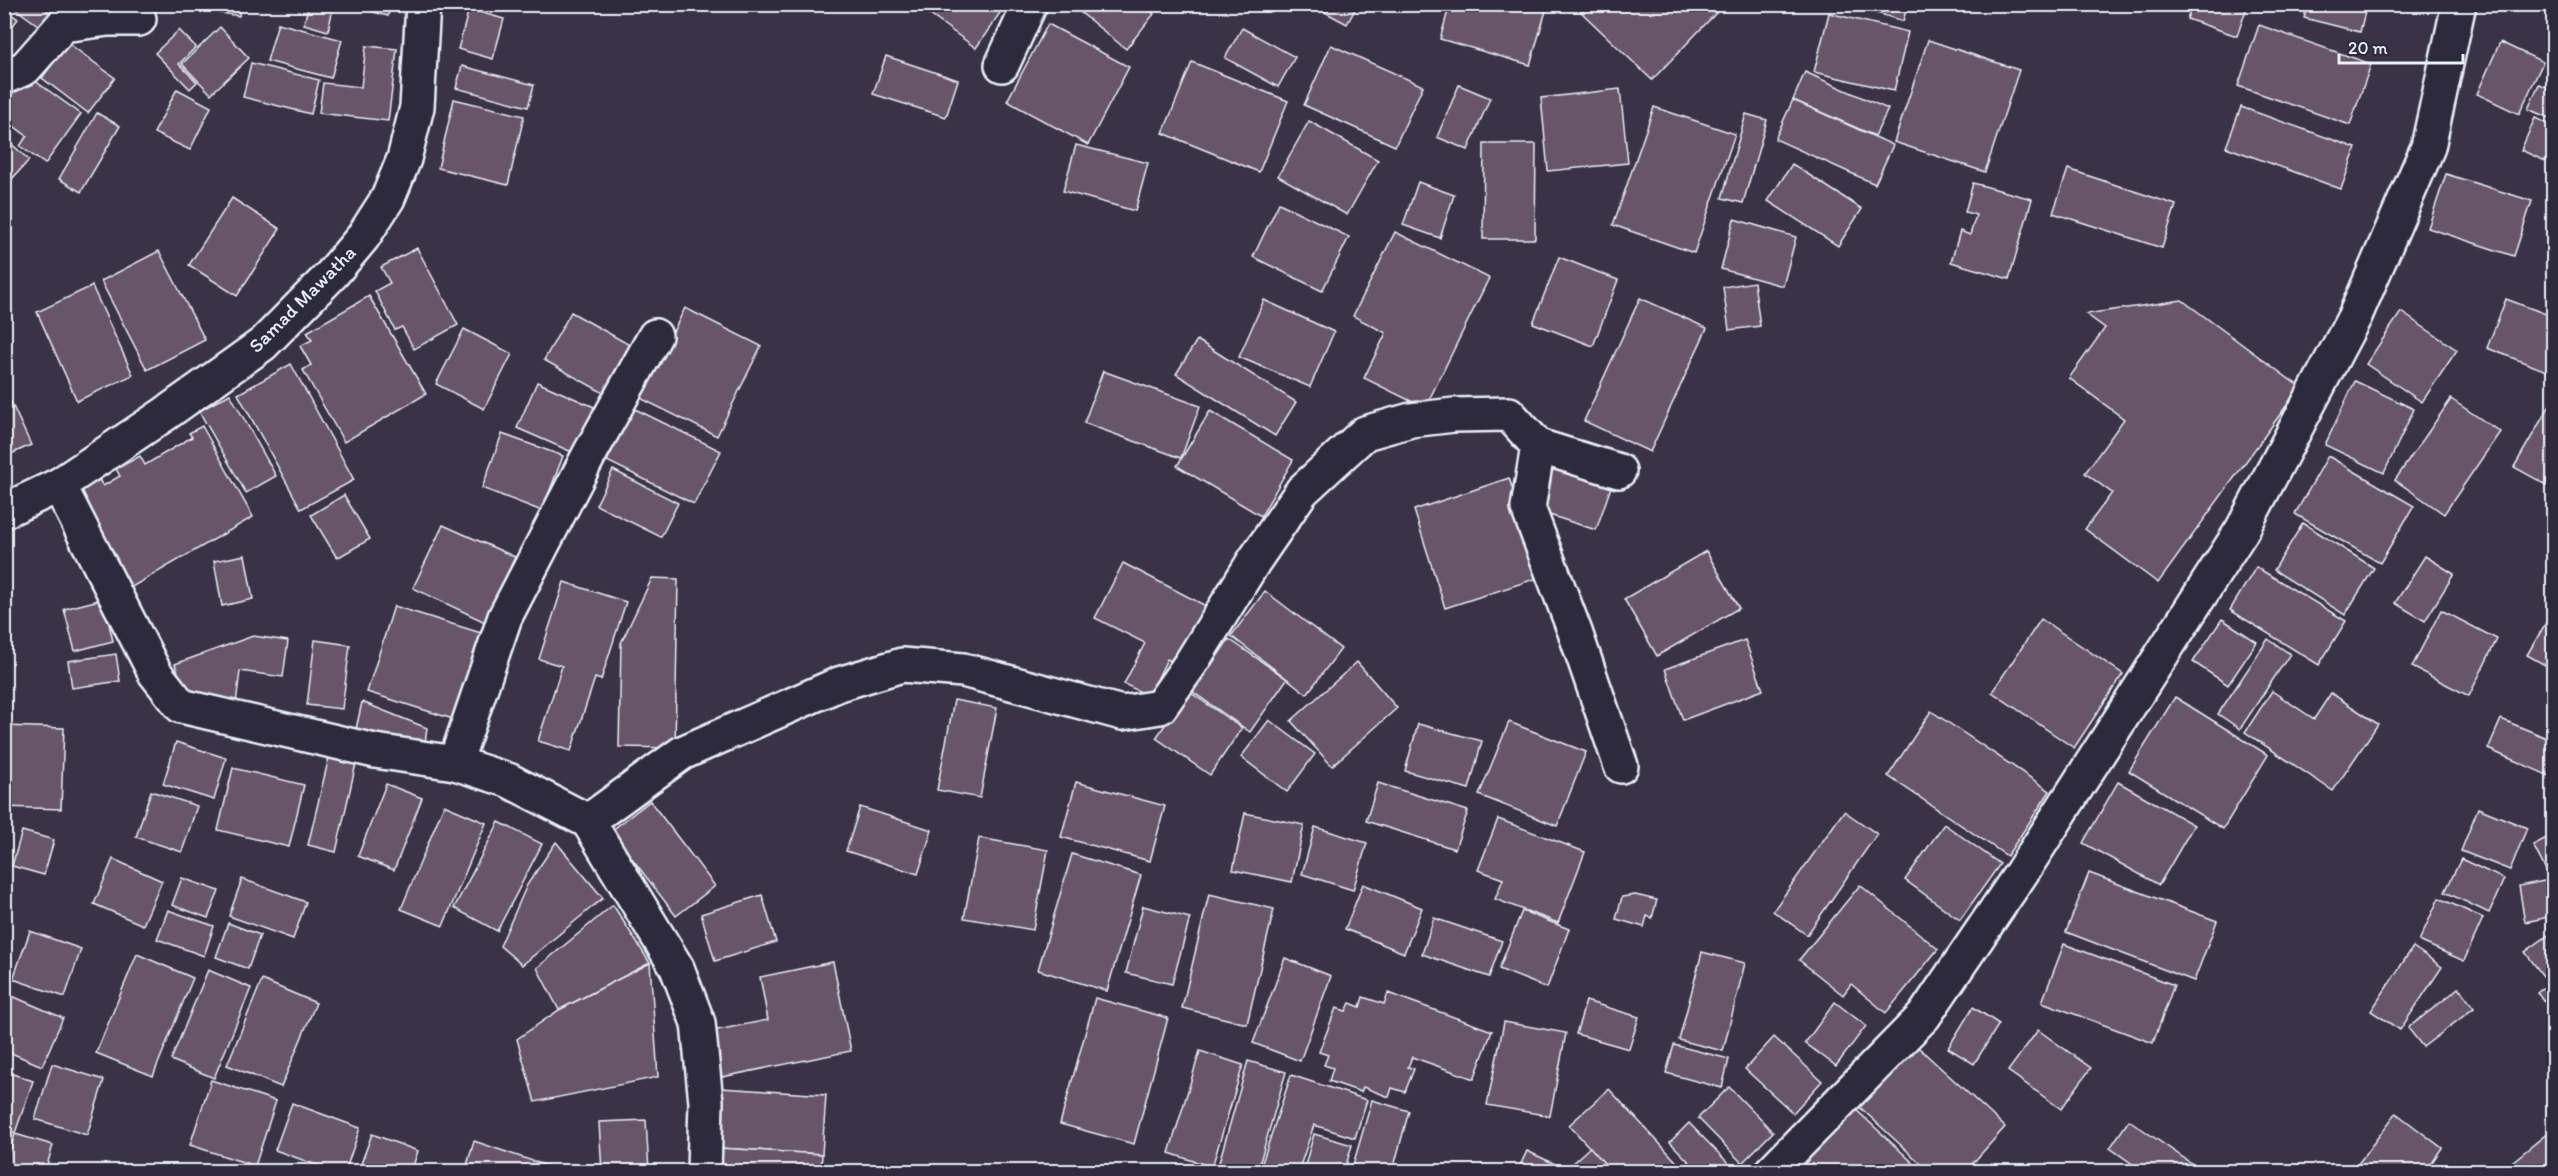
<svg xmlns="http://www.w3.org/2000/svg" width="2558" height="1176" viewBox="0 0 2558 1176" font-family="Itim,sans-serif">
	<rect width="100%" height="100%" fill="#3a3246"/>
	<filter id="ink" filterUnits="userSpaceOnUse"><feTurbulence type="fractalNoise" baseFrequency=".0167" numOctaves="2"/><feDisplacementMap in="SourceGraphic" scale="12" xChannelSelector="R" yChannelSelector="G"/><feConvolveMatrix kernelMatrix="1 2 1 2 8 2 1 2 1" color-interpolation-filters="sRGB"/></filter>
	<g filter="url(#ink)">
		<g fill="#68546b" stroke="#e8f1f8" stroke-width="1.5">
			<polygon points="9,4 39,4 52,14 42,28"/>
			<polygon points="164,4 240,4 239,16"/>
			<polygon points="298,4 334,4 328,31 304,24 308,7"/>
			<polygon points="345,4 391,4 388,16"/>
			<polygon points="915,4 1006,4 976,48"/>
			<polygon points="1070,4 1141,4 1154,14 1126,49"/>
			<polygon points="1310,4 1358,4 1347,24"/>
			<polygon points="1450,4 1548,4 1530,65 1440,39"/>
			<polygon points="1588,4 1709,4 1717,12 1652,80 1581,12"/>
			<polygon points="1869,4 1908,4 1903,21 1867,10"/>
			<polygon points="2192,4 2248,4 2237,36 2187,19"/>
			<polygon points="2308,4 2367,4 2360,32 2304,18"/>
			<polygon points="4,9 18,19 4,37"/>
			<polygon points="469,9 504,19 493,59 458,49"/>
			<polygon points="1829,13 1908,32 1894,91 1814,72"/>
			<polygon points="278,23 342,40 331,78 267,61"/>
			<polygon points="1048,24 1129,67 1088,145 1007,101"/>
			<polygon points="2259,25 2371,64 2350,125 2238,86"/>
			<polygon points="220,27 249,58 211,94 182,64"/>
			<polygon points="1242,28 1295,57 1278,87 1225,58"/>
			<polygon points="179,30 196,47 179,64 197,82 190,89 155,53"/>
			<polygon points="1928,40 2019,70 1985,172 1894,142"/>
			<polygon points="2500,42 2543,62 2519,114 2477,94"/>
			<polygon points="68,43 115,78 88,113 42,78"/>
			<polygon points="1331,45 1423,86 1395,146 1304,105"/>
			<polygon points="366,46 397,49 388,121 319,113 323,83 361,87"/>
			<polygon points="886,56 958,80 946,117 873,94"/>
			<polygon points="1192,62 1288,101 1259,172 1163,133"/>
			<polygon points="251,63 319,80 311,114 243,97"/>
			<polygon points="462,66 534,85 528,107 456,88"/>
			<polygon points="1805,72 1888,109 1875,136 1793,100"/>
			<polygon points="24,73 81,114 45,164 20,146 27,136 4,119 4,100"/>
			<polygon points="2539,84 2554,90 2554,120 2528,109"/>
			<polygon points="1459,85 1490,98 1468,150 1437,137"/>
			<polygon points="177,89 211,107 190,150 154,133"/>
			<polygon points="1620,89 1628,163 1548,171 1541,98"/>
			<polygon points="454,99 524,116 508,185 438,168"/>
			<polygon points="1793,100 1893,145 1875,184 1775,139"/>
			<polygon points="1654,107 1735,134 1694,253 1613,225"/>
			<polygon points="2241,107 2356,148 2341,189 2226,147"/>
			<polygon points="97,113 120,126 81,192 59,179"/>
			<polygon points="1746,114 1767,120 1743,203 1722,198"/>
			<polygon points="2535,118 2554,126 2554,165 2521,150"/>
			<polygon points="1309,121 1378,160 1347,215 1278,176"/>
			<polygon points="4,137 29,160 4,188"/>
			<polygon points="1484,144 1536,144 1535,239 1483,239"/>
			<polygon points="1076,145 1148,163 1135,211 1063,191"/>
			<polygon points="1792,164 1862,209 1838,246 1768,201"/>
			<polygon points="2068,169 2176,205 2162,248 2053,213"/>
			<polygon points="2446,174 2532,201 2514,256 2428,228"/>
			<polygon points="1418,182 1454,195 1440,238 1403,225"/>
			<polygon points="1973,183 2032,199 2009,279 1951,262 1960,231 1970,235 1976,215 1965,212"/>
			<polygon points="232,198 280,229 237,296 189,265"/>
			<polygon points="1279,203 1349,237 1322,291 1253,257"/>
			<polygon points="1734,219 1796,237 1783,286 1721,269"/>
			<polygon points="1395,232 1489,278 1425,408 1364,378 1386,333 1353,316"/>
			<polygon points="417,248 458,325 414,349 402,327 395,330 375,291 390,283 381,267"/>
			<polygon points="159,251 205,340 147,370 101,281"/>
			<polygon points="1559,257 1618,280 1593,346 1533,323"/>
			<polygon points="1754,282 1760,326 1729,330 1723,287"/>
			<polygon points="92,286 133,375 77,401 37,312"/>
			<polygon points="369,296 426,394 344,442 303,370 311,365 300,346 312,340 307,332"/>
			<polygon points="1640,298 1707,328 1650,452 1584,421"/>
			<polygon points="2506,299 2554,317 2554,374 2487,348"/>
			<polygon points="1264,300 1334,332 1310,387 1239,357"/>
			<polygon points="2182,300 2300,387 2158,583 2085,529 2112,493 2085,473 2124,419 2069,378 2105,328 2086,314"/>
			<polygon points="685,308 761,346 717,436 640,398"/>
			<polygon points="571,312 635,348 609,396 544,360"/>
			<polygon points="2401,312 2457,350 2422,402 2366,364"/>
			<polygon points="464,329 512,354 484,409 436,384"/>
			<polygon points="1197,340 1296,402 1275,436 1176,374"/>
			<polygon points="291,364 354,480 301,509 238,394"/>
			<polygon points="1103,371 1200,406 1181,458 1084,423"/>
			<polygon points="2355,381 2414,409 2384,473 2325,445"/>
			<polygon points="537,382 594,407 574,453 517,428"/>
			<polygon points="4,387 31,445 4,457"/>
			<polygon points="230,394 276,476 246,493 199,411"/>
			<polygon points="2451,399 2500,432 2444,514 2395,480"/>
			<polygon points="2551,403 2554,405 2554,489 2514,467"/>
			<polygon points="633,408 721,451 694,504 607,461"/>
			<polygon points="1210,411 1293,460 1261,516 1177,466"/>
			<polygon points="202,426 253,517 130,588 76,490 98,478 103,486 120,476 116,469 140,456 145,465 192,437 189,433"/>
			<polygon points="502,434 563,456 542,511 482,488"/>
			<polygon points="2328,456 2414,506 2380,563 2295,514"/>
			<polygon points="1549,466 1611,487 1596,530 1534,510"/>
			<polygon points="613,470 678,503 661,537 596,505"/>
			<polygon points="1509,478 1541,577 1445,608 1414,510"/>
			<polygon points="344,495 370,539 337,558 311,515"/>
			<polygon points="2303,523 2374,568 2345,615 2274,570"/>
			<polygon points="443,525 515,557 485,622 413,588"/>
			<polygon points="1706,551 1739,608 1657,656 1624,599"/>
			<polygon points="245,555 253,599 222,606 214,561"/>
			<polygon points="2425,556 2454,574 2425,621 2395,603"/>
			<polygon points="1123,563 1208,607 1179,665 1167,659 1149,696 1124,684 1145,643 1095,618"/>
			<polygon points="2256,567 2346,621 2319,665 2230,610"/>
			<polygon points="652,578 678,579 675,748 619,747 621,643"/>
			<polygon points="564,582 626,602 601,680 595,678 571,751 538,741 562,666 539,659"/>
			<polygon points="1265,591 1341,649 1307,694 1231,636"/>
			<polygon points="103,599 113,641 75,651 64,609"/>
			<polygon points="394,606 481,633 453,719 367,692"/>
			<polygon points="2554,609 2554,670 2527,655"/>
			<polygon points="2441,610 2497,639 2469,696 2412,667"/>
			<polygon points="2041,619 2123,674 2074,748 1992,692"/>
			<polygon points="2222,619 2257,642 2228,685 2193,662"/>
			<polygon points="253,636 288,641 283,677 240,671 236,704 187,697 175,664"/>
			<polygon points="1229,639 1287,679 1250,732 1193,692"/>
			<polygon points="2268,639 2290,654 2240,729 2218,714"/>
			<polygon points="315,640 350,645 342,709 307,705"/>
			<polygon points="1745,640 1763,690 1683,720 1665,669"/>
			<polygon points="116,654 120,681 72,688 68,661"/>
			<polygon points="1357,662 1397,708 1332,766 1291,721"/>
			<polygon points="1188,691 1242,728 1210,775 1156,738"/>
			<polygon points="2272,691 2314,719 2331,693 2378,724 2333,791 2245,732"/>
			<polygon points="2175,697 2268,755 2223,829 2129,771"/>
			<polygon points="954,700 997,708 980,798 937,790"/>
			<polygon points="362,702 427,728 424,750 354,738"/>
			<polygon points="1931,711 2050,791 2007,856 1888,776"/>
			<polygon points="2501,719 2554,741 2554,778 2488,749"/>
			<polygon points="1269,720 1315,754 1287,792 1241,757"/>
			<polygon points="1509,722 1586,752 1557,826 1479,795"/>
			<polygon points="1418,724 1482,741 1469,789 1405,771"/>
			<polygon points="4,726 64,728 61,809 4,807"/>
			<polygon points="176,742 226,758 214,800 163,784"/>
			<polygon points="330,753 357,759 336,852 308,845"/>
			<polygon points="233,768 304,785 289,847 218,830"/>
			<polygon points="1076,782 1165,806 1150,861 1061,837"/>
			<polygon points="2118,782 2194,825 2159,885 2083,843"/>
			<polygon points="1378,783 1468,811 1455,849 1366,821"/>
			<polygon points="386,784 422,798 394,870 358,856"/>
			<polygon points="151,791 197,806 182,852 136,837"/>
			<polygon points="650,801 715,886 676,916 611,831"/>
			<polygon points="444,805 486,823 443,926 401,909"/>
			<polygon points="860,807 932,830 918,874 846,851"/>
			<polygon points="2478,808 2527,828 2510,870 2461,851"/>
			<polygon points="1844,811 1877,834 1807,935 1773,911"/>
			<polygon points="1245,813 1304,825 1292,882 1233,870"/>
			<polygon points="1498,819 1585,852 1558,923 1495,899 1503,879 1478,870"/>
			<polygon points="499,822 542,844 497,931 454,908"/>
			<polygon points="1944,824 2000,864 1960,920 1905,880"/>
			<polygon points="1315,827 1367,843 1353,890 1302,874"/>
			<polygon points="22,831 54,840 44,875 12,866"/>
			<polygon points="2554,834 2554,873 2549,876 2533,845"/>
			<polygon points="979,838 1048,850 1033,930 964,918"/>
			<polygon points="556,842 603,898 522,965 500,946 527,885"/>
			<polygon points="1072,854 1141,875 1107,991 1038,970"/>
			<polygon points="113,859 162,881 143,925 94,904"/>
			<polygon points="2461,859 2504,879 2489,913 2445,892"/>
			<polygon points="2089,873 2217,921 2194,981 2066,932"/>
			<polygon points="182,878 219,891 208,918 172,905"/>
			<polygon points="242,879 306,902 293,939 229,916"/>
			<polygon points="2554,879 2554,916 2525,922 2519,886"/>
			<polygon points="1363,884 1422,908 1404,953 1345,929"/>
			<polygon points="1860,885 1938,949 1886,1013 1851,984 1843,995 1799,960"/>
			<polygon points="1209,894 1274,909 1247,1024 1182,1008"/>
			<polygon points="762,895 776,942 715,961 701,914"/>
			<polygon points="1635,895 1657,900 1652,918 1647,916 1644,927 1616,919 1622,897"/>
			<polygon points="2439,898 2483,918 2464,961 2419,941"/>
			<polygon points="613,905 650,963 559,1010 537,968"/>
			<polygon points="1143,906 1190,918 1172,984 1126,973"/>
			<polygon points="168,910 214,926 204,956 157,939"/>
			<polygon points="1522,911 1569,929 1547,988 1499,969"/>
			<polygon points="1434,918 1502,941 1489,977 1422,954"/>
			<polygon points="228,923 260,935 248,969 216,957"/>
			<polygon points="30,931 81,949 65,997 13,979"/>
			<polygon points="2554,931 2554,968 2543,976 2525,952"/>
			<polygon points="2064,944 2174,985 2153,1043 2042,1002"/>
			<polygon points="2413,947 2442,967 2400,1030 2371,1011"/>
			<polygon points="1702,952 1745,963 1723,1051 1679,1040"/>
			<polygon points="137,954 193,978 153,1076 96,1053"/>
			<polygon points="1285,958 1331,976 1300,1061 1253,1043"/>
			<polygon points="833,962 851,1051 722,1077 712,1031 768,1020 760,977"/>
			<polygon points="650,963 658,1077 535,1102 517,1039 559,1010"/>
			<polygon points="208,970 251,988 214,1078 171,1060"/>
			<polygon points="2554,979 2554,1011 2537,993"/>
			<polygon points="262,980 316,1003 281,1087 227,1065"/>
			<polygon points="2459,988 2474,1008 2423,1047 2408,1028"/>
			<polygon points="1388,993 1492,1031 1474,1079 1412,1057 1408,1067 1414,1069 1405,1092 1392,1088 1389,1097 1363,1087 1361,1092 1329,1081 1333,1068 1324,1065 1328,1055 1319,1052 1336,1008 1346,1011 1350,1003 1360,1007 1363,997 1384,1004"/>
			<polygon points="12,996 63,1018 42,1066 4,1050 4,1014"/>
			<polygon points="1095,998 1168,1018 1134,1144 1060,1124"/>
			<polygon points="1586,1001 1639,1017 1629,1049 1576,1034"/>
			<polygon points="1835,1002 1866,1026 1836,1066 1805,1043"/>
			<polygon points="1973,1007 1999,1024 1974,1064 1948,1048"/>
			<polygon points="1504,1022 1566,1033 1550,1116 1487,1105"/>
			<polygon points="2038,1030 2091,1068 2061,1109 2008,1071"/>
			<polygon points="1774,1037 1822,1081 1793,1113 1745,1069"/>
			<polygon points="1908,1038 2005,1127 1965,1172 1930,1172 1852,1100"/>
			<polygon points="1674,1045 1729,1059 1722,1088 1666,1073"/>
			<polygon points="1200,1051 1243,1065 1212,1167 1169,1153"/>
			<polygon points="1248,1061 1286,1072 1257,1172 1236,1172 1218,1166"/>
			<polygon points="52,1064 104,1080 87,1135 35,1119"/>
			<polygon points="4,1071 33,1081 15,1133 4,1129"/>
			<polygon points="1291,1075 1367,1100 1355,1138 1314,1125 1298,1172 1259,1172"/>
			<polygon points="211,1080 276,1101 255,1166 190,1145"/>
			<polygon points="1729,1087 1773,1132 1742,1163 1698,1118"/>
			<polygon points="721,1088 826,1095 822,1154 718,1148"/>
			<polygon points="1609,1089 1686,1172 1612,1172 1569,1125"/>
			<polygon points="1372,1100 1409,1111 1393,1170 1400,1172 1351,1172"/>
			<polygon points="292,1103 360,1128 345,1172 336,1172 275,1150"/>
			<polygon points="1852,1106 1923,1172 1801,1172 1796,1167"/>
			<polygon points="2396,1113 2442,1148 2425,1172 2352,1172"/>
			<polygon points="646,1120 649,1171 602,1172 599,1122"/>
			<polygon points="2129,1120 2195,1166 2191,1172 2144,1172 2110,1148"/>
			<polygon points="1689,1123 1736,1171 1736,1172 1699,1172 1670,1142"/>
			<polygon points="2554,1128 2554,1172 2520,1172 2512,1162"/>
			<polygon points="15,1134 53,1145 45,1172 4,1172 4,1163 6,1163"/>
			<polygon points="372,1134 418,1151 411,1172 358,1172"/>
			<polygon points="1314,1134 1352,1145 1344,1172 1303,1172"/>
			<polygon points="474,1141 565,1172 465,1172"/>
			<polygon points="1590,1147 1612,1172 1574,1172 1569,1166"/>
			<polygon points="718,1148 822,1154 821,1172 716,1172"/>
			<polygon points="1527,1151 1568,1170 1568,1172 1517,1172"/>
		</g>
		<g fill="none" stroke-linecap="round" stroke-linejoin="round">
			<g stroke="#e8f1f8" stroke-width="38">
				<g id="minor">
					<polyline points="1002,65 1030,4"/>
					<polyline points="4,77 25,68 63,25 108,19 139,19"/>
					<polyline points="1538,446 1528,508 1575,632 1621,766"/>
					<polyline points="59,485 155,673 181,706 375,751 455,763 508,780 588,821 677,968 698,1023 706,1102 704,1172"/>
					<polyline points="4,511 59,485 165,414 263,344 332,274 363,237 388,198 404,159 417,107 423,4"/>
					<polyline points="455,763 505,617 589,455 655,336"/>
					<polyline points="588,821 682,753 839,684 902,665 963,670 1122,713 1160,707 1191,663 1254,561 1302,491 1365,433 1411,420 1454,415 1509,414 1538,446 1619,471"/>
					<polyline points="1771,1172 1924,1016 2022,872 2242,530 2355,316 2428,147 2459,4"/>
				</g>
			</g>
			<use href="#minor" stroke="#2f2a3d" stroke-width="33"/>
		</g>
	</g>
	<g text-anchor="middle" stroke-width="4.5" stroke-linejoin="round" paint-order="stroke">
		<g font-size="20" fill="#e8f1f8" stroke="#2f2a3d">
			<text transform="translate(302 299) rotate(-45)" y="7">Samad Mawatha</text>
		</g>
	</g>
	<rect width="2558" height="1176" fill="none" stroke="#2f2a3d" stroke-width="24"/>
	<rect x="12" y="12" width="2534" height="1152" fill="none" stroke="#e8f1f8" stroke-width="2" filter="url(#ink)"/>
	<path d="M2339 54v9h124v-9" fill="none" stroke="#e8f1f8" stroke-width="3"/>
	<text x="2348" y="54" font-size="18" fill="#e8f1f8" stroke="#2f2a3d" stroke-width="4.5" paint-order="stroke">20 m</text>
</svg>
